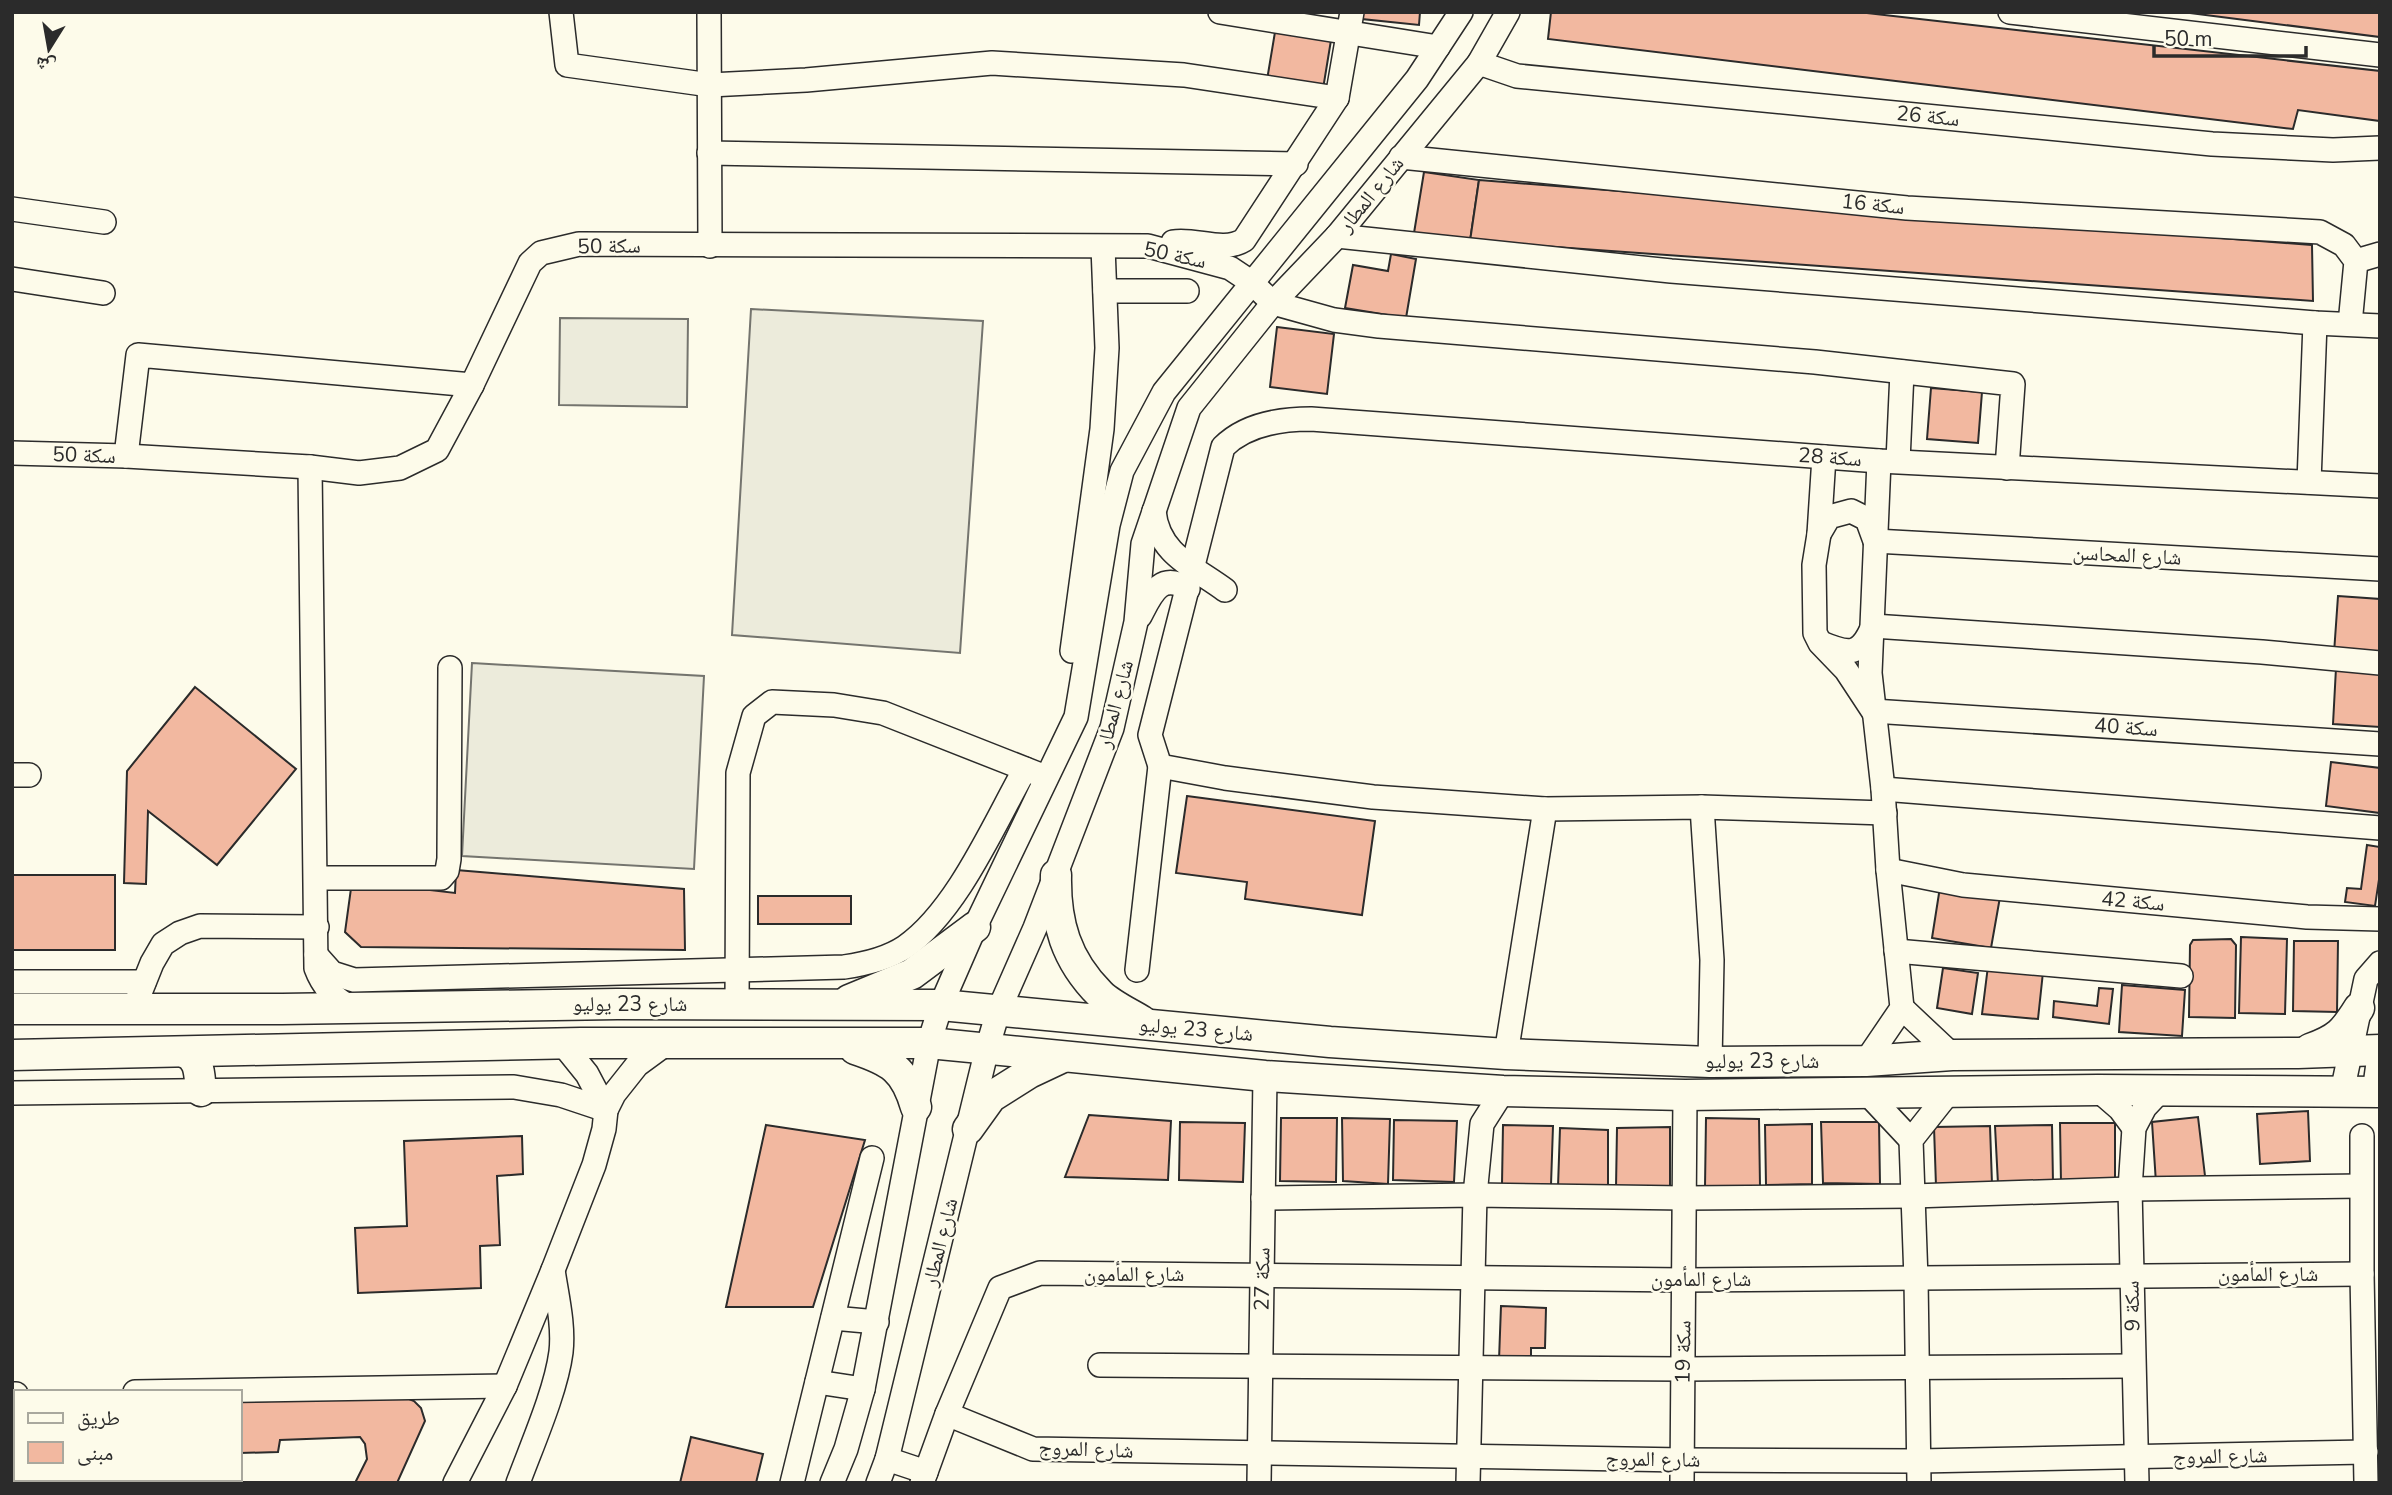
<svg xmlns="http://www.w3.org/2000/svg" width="2392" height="1495" viewBox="0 0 2392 1495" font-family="'Nunito Sans','Noto Naskh Arabic',sans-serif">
	<rect width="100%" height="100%" fill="#fdfbea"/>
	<g fill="#ecebdb" stroke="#74746e" stroke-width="2">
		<polygon points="751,309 983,321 960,653 732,635"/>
		<polygon points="560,318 688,319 687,407 559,405"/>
		<polygon points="472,663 704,676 694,869 462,856"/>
	</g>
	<g fill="#f2b8a0" stroke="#2b2b2b" stroke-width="2">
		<polygon points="1363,12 1420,12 1419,25 1362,19"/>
		<polygon points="1551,12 1858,12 2380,71 2380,121 2298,110 2293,129 1548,39"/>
		<polygon points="2182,12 2380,12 2380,37"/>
		<polygon points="1276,26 1332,34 1323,89 1267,80"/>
		<polygon points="1424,172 1479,180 1470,241 1414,233"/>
		<polygon points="1479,180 2312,245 2313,301 1470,241"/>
		<polygon points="1391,254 1416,259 1406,318 1345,308 1353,265 1388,271"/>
		<polygon points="1277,327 1334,334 1327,394 1270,387"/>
		<polygon points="1931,388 1982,392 1978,443 1927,439"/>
		<polygon points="2338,596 2380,599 2380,655 2334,653"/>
		<polygon points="2336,668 2380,671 2380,727 2333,724"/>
		<polygon points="195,687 296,769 217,865 148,811 146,884 124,883 127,771"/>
		<polygon points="2331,762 2380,768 2380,813 2326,806"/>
		<polygon points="1187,796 1375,821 1362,915 1245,899 1247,882 1176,873"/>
		<polygon points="2367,845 2380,847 2380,873 2375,906 2345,902 2347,888 2361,889"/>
		<polygon points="456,870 684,889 685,950 361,947 345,932 352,881 455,893"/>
		<rect x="12" y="875" width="103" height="75"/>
		<polygon points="1940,887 2000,897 1991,948 1932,938"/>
		<rect x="758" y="896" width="93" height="28"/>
		<polygon points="2241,937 2287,939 2285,1014 2239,1013"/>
		<polygon points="2231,939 2236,945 2235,1018 2189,1017 2190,945 2193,940"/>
		<polygon points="2294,941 2338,941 2337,1012 2293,1011"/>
		<polygon points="1988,966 2043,972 2038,1019 1982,1014"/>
		<polygon points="1943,968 1978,973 1972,1014 1937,1008"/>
		<polygon points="2122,985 2185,990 2182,1036 2119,1032"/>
		<polygon points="2099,988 2113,989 2109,1024 2053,1017 2054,1001 2097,1006"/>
		<polygon points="2308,1111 2310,1161 2260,1164 2257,1114"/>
		<polygon points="1089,1115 1171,1121 1168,1180 1065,1177"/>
		<polygon points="2198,1117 2205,1176 2156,1183 2152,1122"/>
		<polygon points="1281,1118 1337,1118 1336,1182 1280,1181"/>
		<polygon points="1342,1118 1390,1119 1388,1184 1343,1181"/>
		<polygon points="1706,1118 1759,1119 1760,1186 1705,1187"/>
		<polygon points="1394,1120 1457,1121 1454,1182 1393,1180"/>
		<polygon points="1180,1122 1245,1123 1243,1182 1179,1180"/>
		<polygon points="1821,1122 1879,1122 1880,1184 1823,1183"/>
		<polygon points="2060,1123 2115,1123 2115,1182 2061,1183"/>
		<polygon points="1812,1124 1812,1184 1766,1185 1765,1125"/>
		<polygon points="766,1125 865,1140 813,1307 726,1307"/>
		<polygon points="1503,1125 1553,1126 1551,1185 1502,1184"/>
		<polygon points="2052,1125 2053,1183 1998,1184 1995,1126"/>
		<polygon points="1990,1126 1992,1184 1936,1186 1934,1127"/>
		<polygon points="1670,1127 1670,1188 1616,1188 1617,1128"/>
		<polygon points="1560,1128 1608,1130 1608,1188 1558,1187"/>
		<polygon points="522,1136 523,1174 497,1176 500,1245 480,1246 481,1288 358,1293 355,1228 407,1226 404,1141"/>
		<polygon points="1501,1306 1546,1308 1545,1348 1531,1348 1531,1361 1499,1360"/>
		<polygon points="404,1397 414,1401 421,1408 425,1421 397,1483 355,1483 367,1459 365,1444 360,1437 280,1440 278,1452 240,1453 240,1402"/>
		<polygon points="691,1437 763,1454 756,1483 680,1483"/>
	</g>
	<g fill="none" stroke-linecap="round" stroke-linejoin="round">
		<g stroke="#2b2b2b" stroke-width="26">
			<g id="minor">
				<polyline points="561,12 567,65 710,85 806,80 992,63 1184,75 1337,98"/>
				<polyline points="709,12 710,246"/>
				<polyline points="1220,12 1438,47"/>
				<polyline points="2010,12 2380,55"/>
				<polyline points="1479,63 1517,76 2212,144 2333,150 2380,148"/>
				<polyline points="709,153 1296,164"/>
				<polyline points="1401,157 1907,208 2320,232 2344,245 2356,261 2350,324"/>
				<polyline points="12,209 104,222"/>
				<polyline points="1337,236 1671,271 2315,323 2380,326"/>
				<path d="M 1173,242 C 1196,238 1223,253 1244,240 L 1337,98 L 1352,12"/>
				<polyline points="2356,261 2380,254"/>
				<polyline points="12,279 103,293"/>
				<polyline points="1105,291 1187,291"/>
				<polyline points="12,453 126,456 310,467 359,473 400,468 437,450 472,385 530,263 541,253 579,244 1148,246 1230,268 1251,282 1273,303 1334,320 1379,326 1815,362 2013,384 2007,468"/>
				<polyline points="126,456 138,355 472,385"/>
				<polyline points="1824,457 1819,534 1814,565 1815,633 1820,643 1846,670 1873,711 2380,744"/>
				<polyline points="1898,461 1902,372"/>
				<path d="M 310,467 L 316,968 C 323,987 334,999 352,1008"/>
				<polyline points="2309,482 2315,323"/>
				<path d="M 1154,511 C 1158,554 1194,567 1225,590"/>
				<polyline points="1819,534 1829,517 1851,511 1867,519 1875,541 2380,569"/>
				<path d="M 1140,616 C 1151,595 1160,571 1188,589"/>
				<path d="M 1821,643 C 1850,655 1860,656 1873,626 L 2262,652 L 2380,663"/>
				<polyline points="1072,651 1102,429 1107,348 1103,247"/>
				<polyline points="12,775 29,775"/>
				<polyline points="1883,789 2380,828"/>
				<polyline points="1702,807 1712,960 1710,1062"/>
				<path d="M 1885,813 L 1702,807 L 1545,809 L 1373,797 L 1225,778 L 1160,766 L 1150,735 L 1223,447 C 1246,424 1280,419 1311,419 L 1879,461 L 2380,486"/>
				<polyline points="1888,870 1963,885 2307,917 2380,919"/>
				<polyline points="316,878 441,878 447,871 449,859 450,668"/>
				<polyline points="1896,951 2181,976"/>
				<path d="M 316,955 L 332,973 L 354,980 L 844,967 C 865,964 887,959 905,947 C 957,911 994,824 1025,769"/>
				<polyline points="1137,970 1160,766"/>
				<polyline points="12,982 144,982"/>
				<polyline points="737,1004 738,773 754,716 772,702 834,705 883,713 1038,774"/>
				<polyline points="134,1008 152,963 163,944 180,933 200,926 317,927"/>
				<polyline points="1902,1008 1952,1055"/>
				<polyline points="562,1043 587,1074 606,1110"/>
				<polyline points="1506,1054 1545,809"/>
				<polyline points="1866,1061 1902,1008 1888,870 1883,789 1870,673 1879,461"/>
				<polyline points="2098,1090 2120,1109 2134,1128"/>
				<polyline points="2342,1092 2366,979 2380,963"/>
				<polyline points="12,1093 514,1087 561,1095 606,1110"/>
				<polyline points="1867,1093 1911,1140"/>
				<polyline points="2374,1093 2380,1048"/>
				<polyline points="2362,1136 2362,1274 2366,1483"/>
				<polyline points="1263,1198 1475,1195 1685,1198 1913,1196 2130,1189 2361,1186"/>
				<polyline points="833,1318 877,1322"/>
				<polyline points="1100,1365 1683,1369 2133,1366"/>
				<polyline points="817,1382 863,1389"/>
				<polyline points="135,1392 505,1386"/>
				<polyline points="12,1394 16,1394"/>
				<polyline points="947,1414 1033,1449 1683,1460 1919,1461 2366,1452"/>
				<polyline points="887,1459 926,1472"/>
				<polyline points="211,1479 211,1483"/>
				<polyline points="455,1483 505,1386 553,1270 594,1165 604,1129 606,1110 614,1094 637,1065 667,1043"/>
				<path d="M 518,1483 C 532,1445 556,1391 561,1352 C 564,1325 557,1297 553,1270"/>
				<polyline points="792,1483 872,1158"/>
				<polyline points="832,1483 846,1449 863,1389 929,1043 941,1005 975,927 1076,717 1108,525 1122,471 1164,392 1417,79 1461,12"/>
				<polyline points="878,1483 887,1459 987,1049 998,1012 1035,928 1112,728 1136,622 1143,544 1189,408 1273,303 1337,236 1479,63 1508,12"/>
				<polyline points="922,1483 947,1414 1000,1288 1040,1273 1684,1280 2362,1274"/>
				<polyline points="1259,1483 1265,1076"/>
				<polyline points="1468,1483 1475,1195 1482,1124 1503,1091"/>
				<polyline points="1682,1483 1685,1095"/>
				<polyline points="1919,1483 1916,1279 1911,1140 1949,1092"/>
				<polyline points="2137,1483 2130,1189 2134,1128 2145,1107 2161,1090"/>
			</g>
		</g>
		<g stroke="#2b2b2b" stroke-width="33">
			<g id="major">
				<path d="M 1056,875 C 1055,923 1066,960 1100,994 C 1111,1005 1129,1013 1142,1021"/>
				<polyline points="849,1000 912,974 975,927"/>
				<polyline points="12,1009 282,1009 617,1004 941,1005 1330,1042 1506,1054 1710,1062 1866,1061 1952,1055 2298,1053 2380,1050"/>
				<path d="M 855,1049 C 891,1061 905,1069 916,1107"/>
				<path d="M 2310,1049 C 2338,1039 2344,1032 2359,1008"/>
				<path d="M 184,1052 C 201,1059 199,1075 201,1091"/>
				<polyline points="12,1055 581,1043 929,1043 1265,1076 1503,1091 1685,1095 2098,1090 2380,1092"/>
				<polyline points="968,1129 991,1097 1029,1073 1063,1057"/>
			</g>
		</g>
		<use href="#minor" stroke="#fdfbea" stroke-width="23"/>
		<use href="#major" stroke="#fdfbea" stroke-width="30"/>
	</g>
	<g text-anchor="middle" stroke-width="5" stroke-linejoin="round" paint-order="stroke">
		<g font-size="21" fill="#2b2b2b" stroke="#fdfbea">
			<text transform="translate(1928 116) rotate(6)" y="7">سكة 26</text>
			<text transform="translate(1371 194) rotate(-51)" y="7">شارع المطار</text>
			<text transform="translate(1873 204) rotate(6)" y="7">سكة 16</text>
			<text transform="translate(609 246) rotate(-1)" y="7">سكة 50</text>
			<text transform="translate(1175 255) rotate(12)" y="7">سكة 50</text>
			<text transform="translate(84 455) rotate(2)" y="7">سكة 50</text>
			<text transform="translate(1830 457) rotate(4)" y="7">سكة 28</text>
			<text transform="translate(2127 555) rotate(3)" y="7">شارع المحاسن</text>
			<text transform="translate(1115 704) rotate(-75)" y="7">شارع المطار</text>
			<text transform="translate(2126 727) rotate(4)" y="7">سكة 40</text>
			<text transform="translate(2133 901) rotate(5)" y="7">سكة 42</text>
			<text x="630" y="1011">شارع 23 يوليو</text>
			<text transform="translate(1196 1029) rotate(5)" y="7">شارع 23 يوليو</text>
			<text x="1762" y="1068">شارع 23 يوليو</text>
			<text transform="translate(940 1242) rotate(-76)" y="7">شارع المطار</text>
			<text x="1134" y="1281">شارع المأمون</text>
			<text x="2268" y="1281">شارع المأمون</text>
			<text transform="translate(1262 1279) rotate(-89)" y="7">سكة 27</text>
			<text x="1701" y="1286">شارع المأمون</text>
			<text transform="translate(2132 1306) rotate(-91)" y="7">سكة 9</text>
			<text transform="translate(1683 1352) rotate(-89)" y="7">سكة 19</text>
			<text transform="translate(1086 1449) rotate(2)" y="7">شارع المروج</text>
			<text transform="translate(2220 1456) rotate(-1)" y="7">شارع المروج</text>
			<text transform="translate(1653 1459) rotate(1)" y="7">شارع المروج</text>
		</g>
	</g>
	<rect width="2392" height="1495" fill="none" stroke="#2b2b2b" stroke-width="28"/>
	<rect x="14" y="1390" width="228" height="91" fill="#fdfbea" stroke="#a9a89e" stroke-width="2"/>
	<rect x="28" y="1413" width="35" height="10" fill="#fdfbea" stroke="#a9a89e" stroke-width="2"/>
	<text x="77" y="1425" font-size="21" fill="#2b2b2b">طريق</text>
	<rect x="28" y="1442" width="35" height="21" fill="#f2b8a0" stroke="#a9a89e" stroke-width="2"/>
	<text x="77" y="1460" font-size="21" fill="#2b2b2b">مبنى</text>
	<g transform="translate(49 49) rotate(191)" stroke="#fdfbea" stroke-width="5" paint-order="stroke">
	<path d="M0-5L12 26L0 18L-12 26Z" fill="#2b2b2b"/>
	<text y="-10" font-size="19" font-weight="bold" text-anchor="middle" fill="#2b2b2b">ش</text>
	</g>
	<path d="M2154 46v10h152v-10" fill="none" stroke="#2b2b2b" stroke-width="3.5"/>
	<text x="2164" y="46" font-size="21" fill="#2b2b2b" stroke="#fdfbea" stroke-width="5" paint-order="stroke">50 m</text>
</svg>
